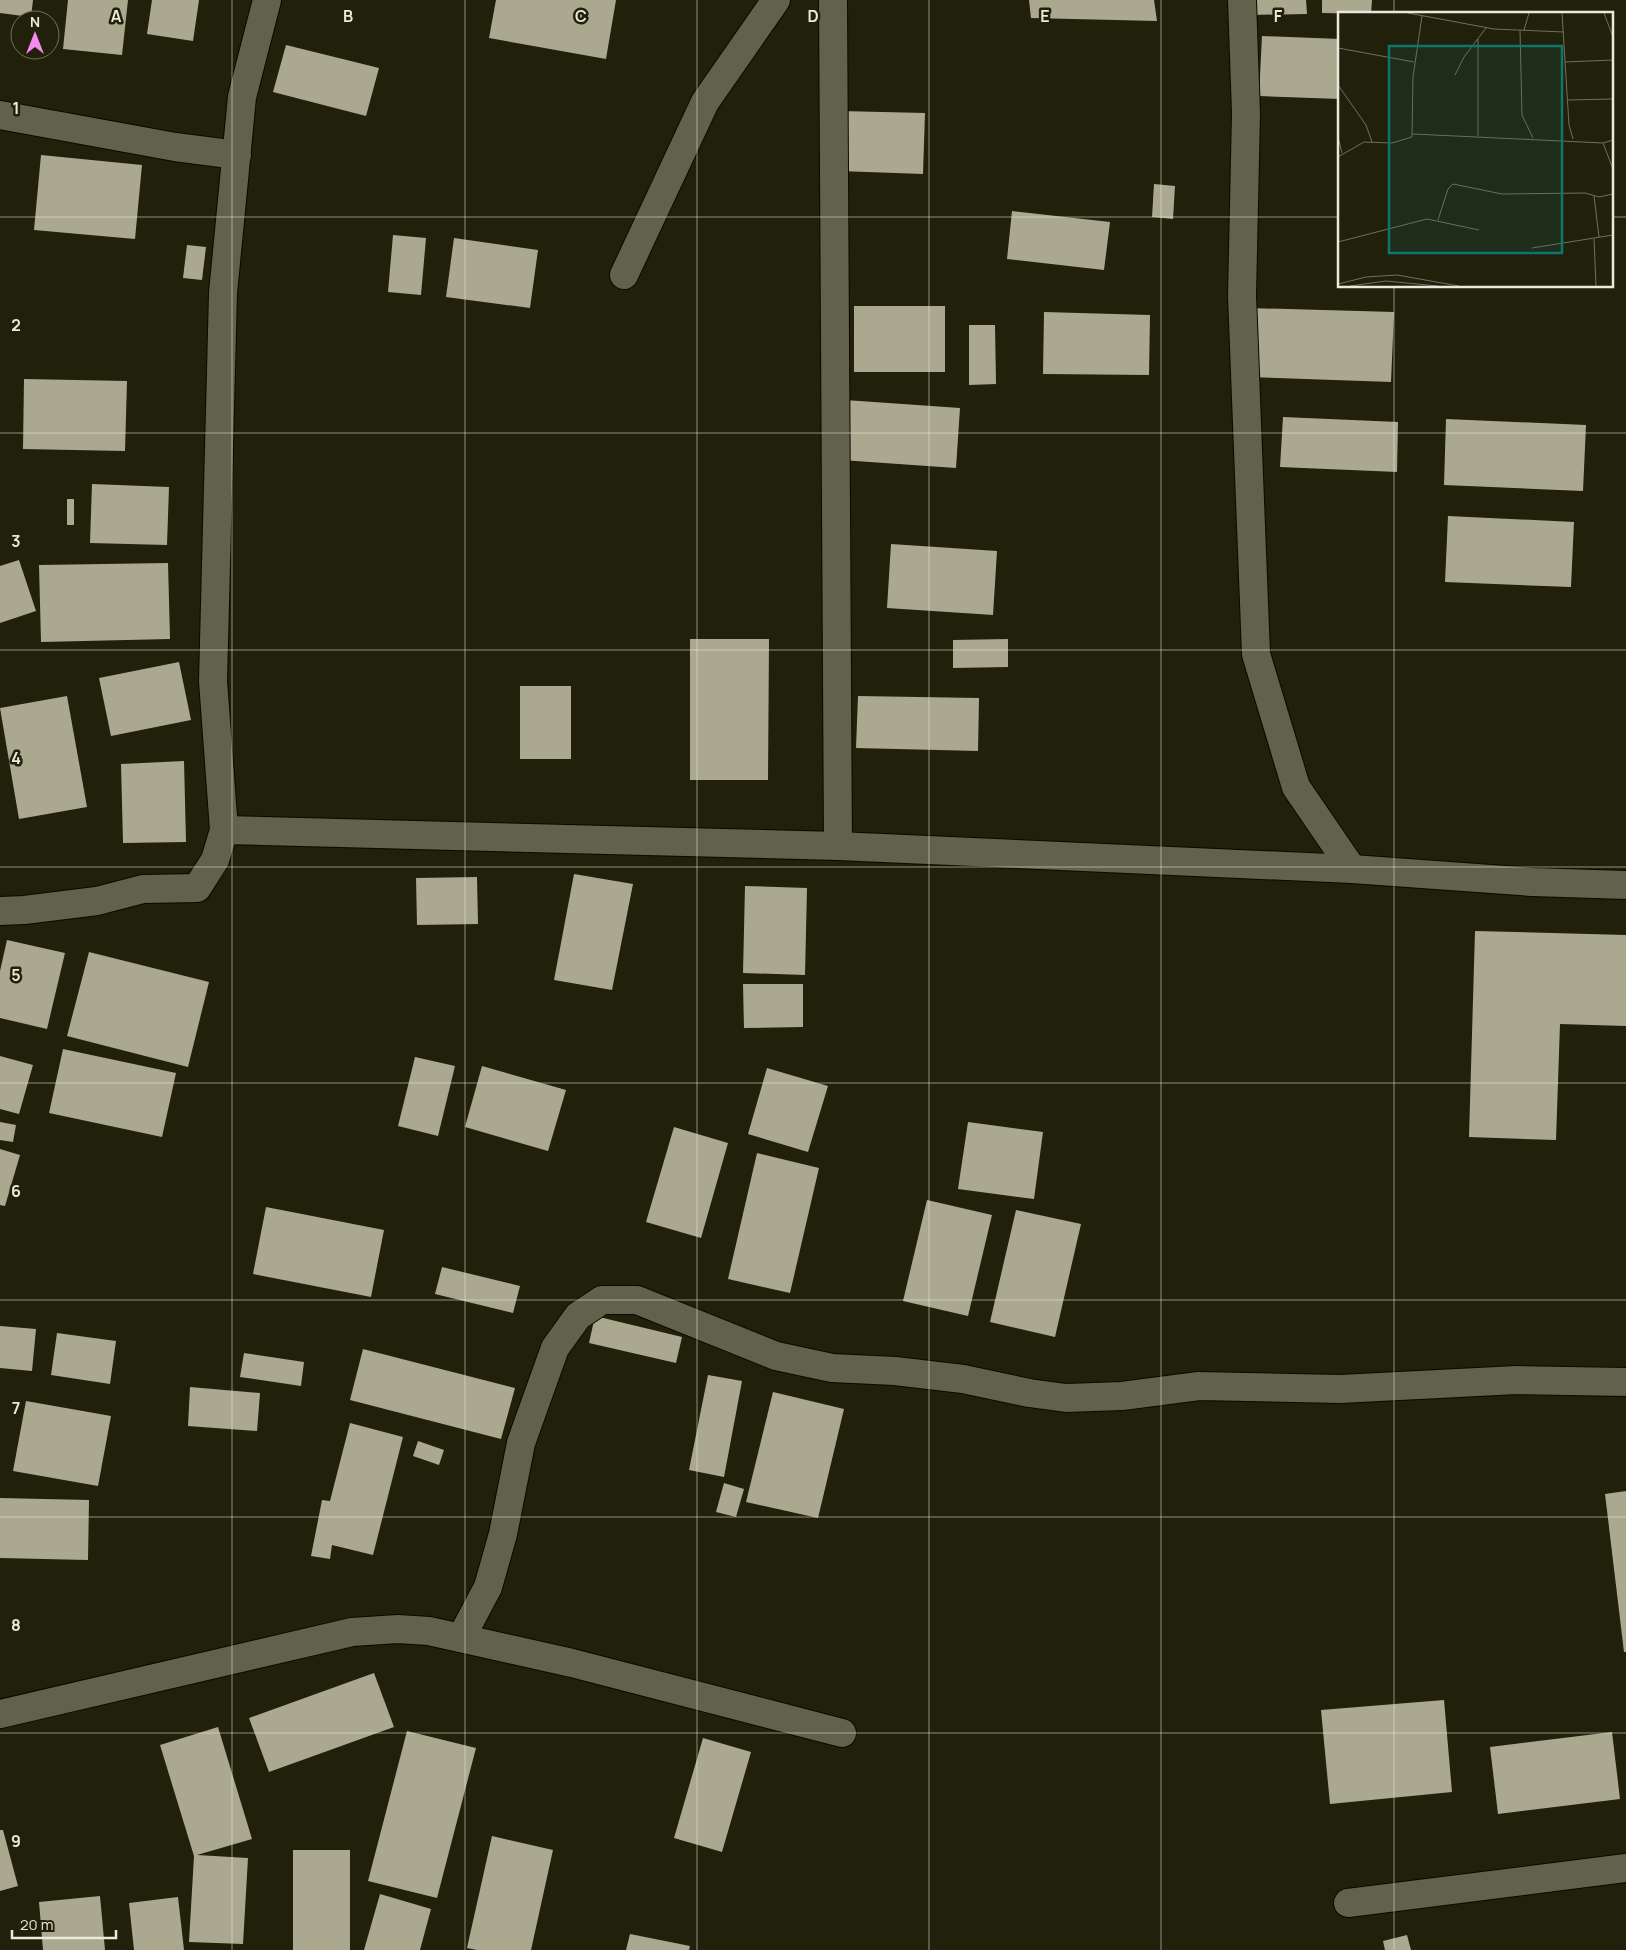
<svg xmlns="http://www.w3.org/2000/svg" width="1626" height="1950" viewBox="0 0 1626 1950" font-family="Manrope,sans-serif">
	<rect width="100%" height="100%" fill="#21200b"/>
	<g fill="#aaa990">
		<polygon points="0,0 33,0 31,17 0,13"/>
		<polygon points="68,0 128,0 122,55 63,49"/>
		<polygon points="152,0 199,0 193,41 147,34"/>
		<polygon points="496,0 616,0 606,59 489,38"/>
		<polygon points="1029,0 1154,0 1157,21 1031,18"/>
		<polygon points="1249,0 1306,0 1307,14 1249,15"/>
		<polygon points="1322,0 1372,0 1371,14 1322,13"/>
		<polygon points="1262,36 1340,39 1340,99 1259,96"/>
		<polygon points="286,45 379,68 366,116 273,92"/>
		<polygon points="840,111 925,113 923,174 839,171"/>
		<polygon points="41,155 142,165 135,239 34,230"/>
		<polygon points="1154,184 1175,186 1173,219 1152,217"/>
		<polygon points="1012,211 1110,222 1104,270 1007,259"/>
		<polygon points="393,235 426,238 421,295 388,292"/>
		<polygon points="454,238 538,250 530,308 446,297"/>
		<polygon points="187,245 206,247 202,280 183,278"/>
		<rect x="854" y="306" width="91" height="66"/>
		<polygon points="1249,308 1394,312 1391,382 1247,377"/>
		<polygon points="1044,312 1150,315 1149,375 1043,374"/>
		<polygon points="969,325 995,325 996,384 969,385"/>
		<polygon points="24,379 127,381 125,451 23,449"/>
		<polygon points="845,400 960,408 956,468 841,460"/>
		<polygon points="1283,417 1398,422 1397,472 1280,467"/>
		<polygon points="1446,419 1586,425 1583,491 1444,485"/>
		<polygon points="92,484 169,487 167,545 90,543"/>
		<rect x="67" y="499" width="7" height="26"/>
		<polygon points="1448,516 1574,522 1571,587 1445,582"/>
		<polygon points="891,544 997,551 993,615 887,608"/>
		<polygon points="19,560 36,611 0,623 0,566"/>
		<polygon points="168,563 170,639 41,642 39,565"/>
		<polygon points="690,639 769,639 768,780 690,780"/>
		<polygon points="1008,639 1008,667 953,668 953,640"/>
		<polygon points="179,662 191,720 111,736 99,678"/>
		<rect x="520" y="686" width="51" height="73"/>
		<polygon points="67,696 87,807 19,819 0,708"/>
		<polygon points="858,696 979,698 978,751 856,748"/>
		<polygon points="184,761 186,842 123,843 121,764"/>
		<polygon points="574,874 633,884 612,990 554,980"/>
		<polygon points="477,877 478,924 417,925 416,878"/>
		<polygon points="745,886 807,888 805,975 743,973"/>
		<polygon points="1475,931 1626,935 1626,1026 1560,1024 1556,1140 1469,1137"/>
		<polygon points="7,940 65,953 47,1029 0,1018 0,971"/>
		<polygon points="89,952 209,982 188,1067 67,1036"/>
		<polygon points="743,984 803,984 803,1027 744,1028"/>
		<polygon points="63,1049 176,1073 162,1137 49,1113"/>
		<polygon points="0,1056 33,1065 19,1114 0,1109"/>
		<polygon points="415,1057 455,1066 438,1136 398,1126"/>
		<polygon points="482,1066 566,1090 548,1151 465,1127"/>
		<polygon points="767,1068 828,1086 808,1152 748,1134"/>
		<polygon points="0,1122 16,1125 13,1142 0,1140"/>
		<polygon points="968,1122 1043,1132 1034,1199 958,1189"/>
		<polygon points="674,1127 728,1143 701,1238 646,1222"/>
		<polygon points="0,1149 20,1155 5,1206 0,1205"/>
		<polygon points="757,1153 819,1168 790,1293 728,1279"/>
		<polygon points="927,1200 992,1215 968,1316 903,1301"/>
		<polygon points="266,1207 384,1230 371,1297 253,1274"/>
		<polygon points="1016,1210 1081,1224 1055,1337 990,1322"/>
		<polygon points="442,1267 520,1286 513,1313 435,1294"/>
		<polygon points="595,1316 682,1337 676,1363 589,1343"/>
		<polygon points="0,1326 36,1329 32,1371 0,1368"/>
		<polygon points="57,1333 116,1341 110,1384 51,1375"/>
		<polygon points="363,1349 515,1388 501,1439 350,1400"/>
		<polygon points="244,1353 304,1362 301,1386 240,1377"/>
		<polygon points="708,1375 742,1381 724,1477 689,1470"/>
		<polygon points="190,1387 260,1393 257,1431 188,1426"/>
		<polygon points="773,1392 844,1409 818,1518 746,1502"/>
		<polygon points="26,1401 111,1416 98,1486 13,1471"/>
		<polygon points="350,1423 403,1437 373,1555 332,1545 330,1559 311,1556 322,1500 330,1501"/>
		<polygon points="418,1441 444,1450 439,1465 413,1456"/>
		<polygon points="724,1483 744,1489 736,1517 716,1512"/>
		<polygon points="1626,1491 1626,1652 1624,1652 1605,1494"/>
		<polygon points="0,1498 89,1500 88,1560 0,1558"/>
		<polygon points="374,1673 394,1727 269,1772 249,1718"/>
		<polygon points="1444,1700 1452,1792 1330,1804 1321,1710"/>
		<polygon points="218,1727 252,1839 197,1855 248,1858 243,1944 189,1942 194,1856 160,1745"/>
		<polygon points="407,1731 476,1748 437,1898 368,1881"/>
		<polygon points="1612,1732 1620,1799 1498,1814 1490,1747"/>
		<polygon points="703,1738 751,1752 722,1852 674,1838"/>
		<polygon points="0,1830 3,1830 18,1886 0,1891"/>
		<polygon points="492,1836 553,1850 531,1950 477,1950 467,1948"/>
		<rect x="293" y="1850" width="57" height="100"/>
		<polygon points="380,1894 431,1909 420,1950 364,1950"/>
		<polygon points="100,1896 105,1950 43,1950 39,1902"/>
		<polygon points="178,1897 184,1950 134,1950 129,1903"/>
		<polygon points="630,1934 690,1946 689,1950 626,1950"/>
		<polygon points="1407,1935 1411,1950 1385,1950 1383,1941"/>
	</g>
	<g fill="none" stroke-linecap="round" stroke-linejoin="round">
		<g stroke="#0b0900" stroke-width="30">
			<g id="street">
				<polyline points="833,0 838,846"/>
				<polyline points="1242,0 1246,113 1242,296 1256,654 1296,787 1352,869"/>
				<polyline points="0,115 175,147 237,155"/>
				<polyline points="624,275 705,102 776,0"/>
				<polyline points="224,830 838,846 1352,869 1532,882 1626,885"/>
				<polyline points="0,911 24,910 97,901 143,889 197,888 215,860 224,830 213,681 223,293 242,97 267,0"/>
				<polyline points="461,1638 488,1587 503,1534 521,1443 555,1348 578,1316 602,1300 637,1300 776,1356 832,1368 895,1371 963,1379 1029,1393 1066,1398 1122,1396 1199,1386 1340,1389 1517,1380 1626,1382"/>
				<polyline points="0,1714 352,1632 398,1629 429,1631 572,1663 842,1733"/>
				<polyline points="1348,1903 1626,1868"/>
			</g>
		</g>
		<use href="#street" stroke="#62614b" stroke-width="28"/>
	</g>
	<path fill="none" stroke="#e9e9dc" stroke-width="1" stroke-opacity="0.55" d="M 232,0 L 232,1950M 465,0 L 465,1950M 697,0 L 697,1950M 929,0 L 929,1950M 1161,0 L 1161,1950M 1394,0 L 1394,14M 0,217 L 1340,217M 1612,217 L 1626,217M 1394,286 L 1394,1950M 0,433 L 1626,433M 0,650 L 1626,650M 0,867 L 1626,867M 0,1083 L 1626,1083M 0,1300 L 1626,1300M 0,1517 L 1626,1517M 0,1733 L 1626,1733"/>
	<g transform="translate(1338 12)">
		<rect width="275" height="275" fill="#21200b"/>
		<path fill="none" stroke="#71705f" stroke-width="1" d="M 70,1 L 156,17 L 226,20M 224,1 L 231,113 L 235,127M 266,1 L 275,25M 182,18 L 184,103 L 195,126M 186,18 L 191,1M 140,27 L 140,124M 0,36 L 76,50M 227,50 L 275,48M 117,63 L 126,45 L 148,16M 0,73 L 28,113 L 34,130M 230,88 L 275,87M 75,122 L 265,131 L 275,128M 0,125 L 4,141M 265,131 L 275,157M 0,145 L 26,130 L 54,131 L 74,125 L 75,65 L 84,4M 256,184 L 261,225M 100,208 L 110,177 L 115,172 L 164,182 L 247,181 L 261,185 L 275,182M 256,227 L 258,274M 0,230 L 89,207 L 141,218M 194,236 L 275,223M 0,272 L 28,265 L 59,263 L 121,274M 12,274 L 48,269 L 100,274"/>
		<path fill="#0f766e" fill-opacity="0.15" stroke="#0f766e" stroke-width="2.5" d="M 51,34 L 224,34 L 224,241 L 51,241 Z"/>
		<rect width="275" height="275" fill="none" stroke="#e9e9dc" stroke-width="2.5"/>
	</g>
	<g font-size="16" text-anchor="middle" font-weight="bold" fill="#e9e9dc" stroke="#21200b" stroke-width="5" stroke-linejoin="round" paint-order="stroke">
		<text x="116" y="22">A</text>
		<text x="348" y="22">B</text>
		<text x="581" y="22">C</text>
		<text x="813" y="22">D</text>
		<text x="1045" y="22">E</text>
		<text x="1278" y="22">F</text>
		<text x="16" y="114">1</text>
		<text x="16" y="331">2</text>
		<text x="16" y="547">3</text>
		<text x="16" y="764">4</text>
		<text x="16" y="981">5</text>
		<text x="16" y="1197">6</text>
		<text x="16" y="1414">7</text>
		<text x="16" y="1631">8</text>
		<text x="16" y="1847">9</text>
	</g>
	<g transform="translate(35 35)"><circle r="24" fill="#21200b" stroke="#71705f"/>
	<path d="M0-4L9 19L0 12L-9 19Z" fill="#f489f0"/>
	<text y="-8" font-size="14" font-weight="bold" text-anchor="middle" fill="#e9e9dc">N</text>
	</g>
	<path d="M12 1930v8h104v-8" fill="none" stroke="#e9e9dc" stroke-width="2.5"/>
	<text x="20" y="1930" font-size="15" fill="#e9e9dc" stroke="#21200b" stroke-width="4" paint-order="stroke">20 m</text>
</svg>
